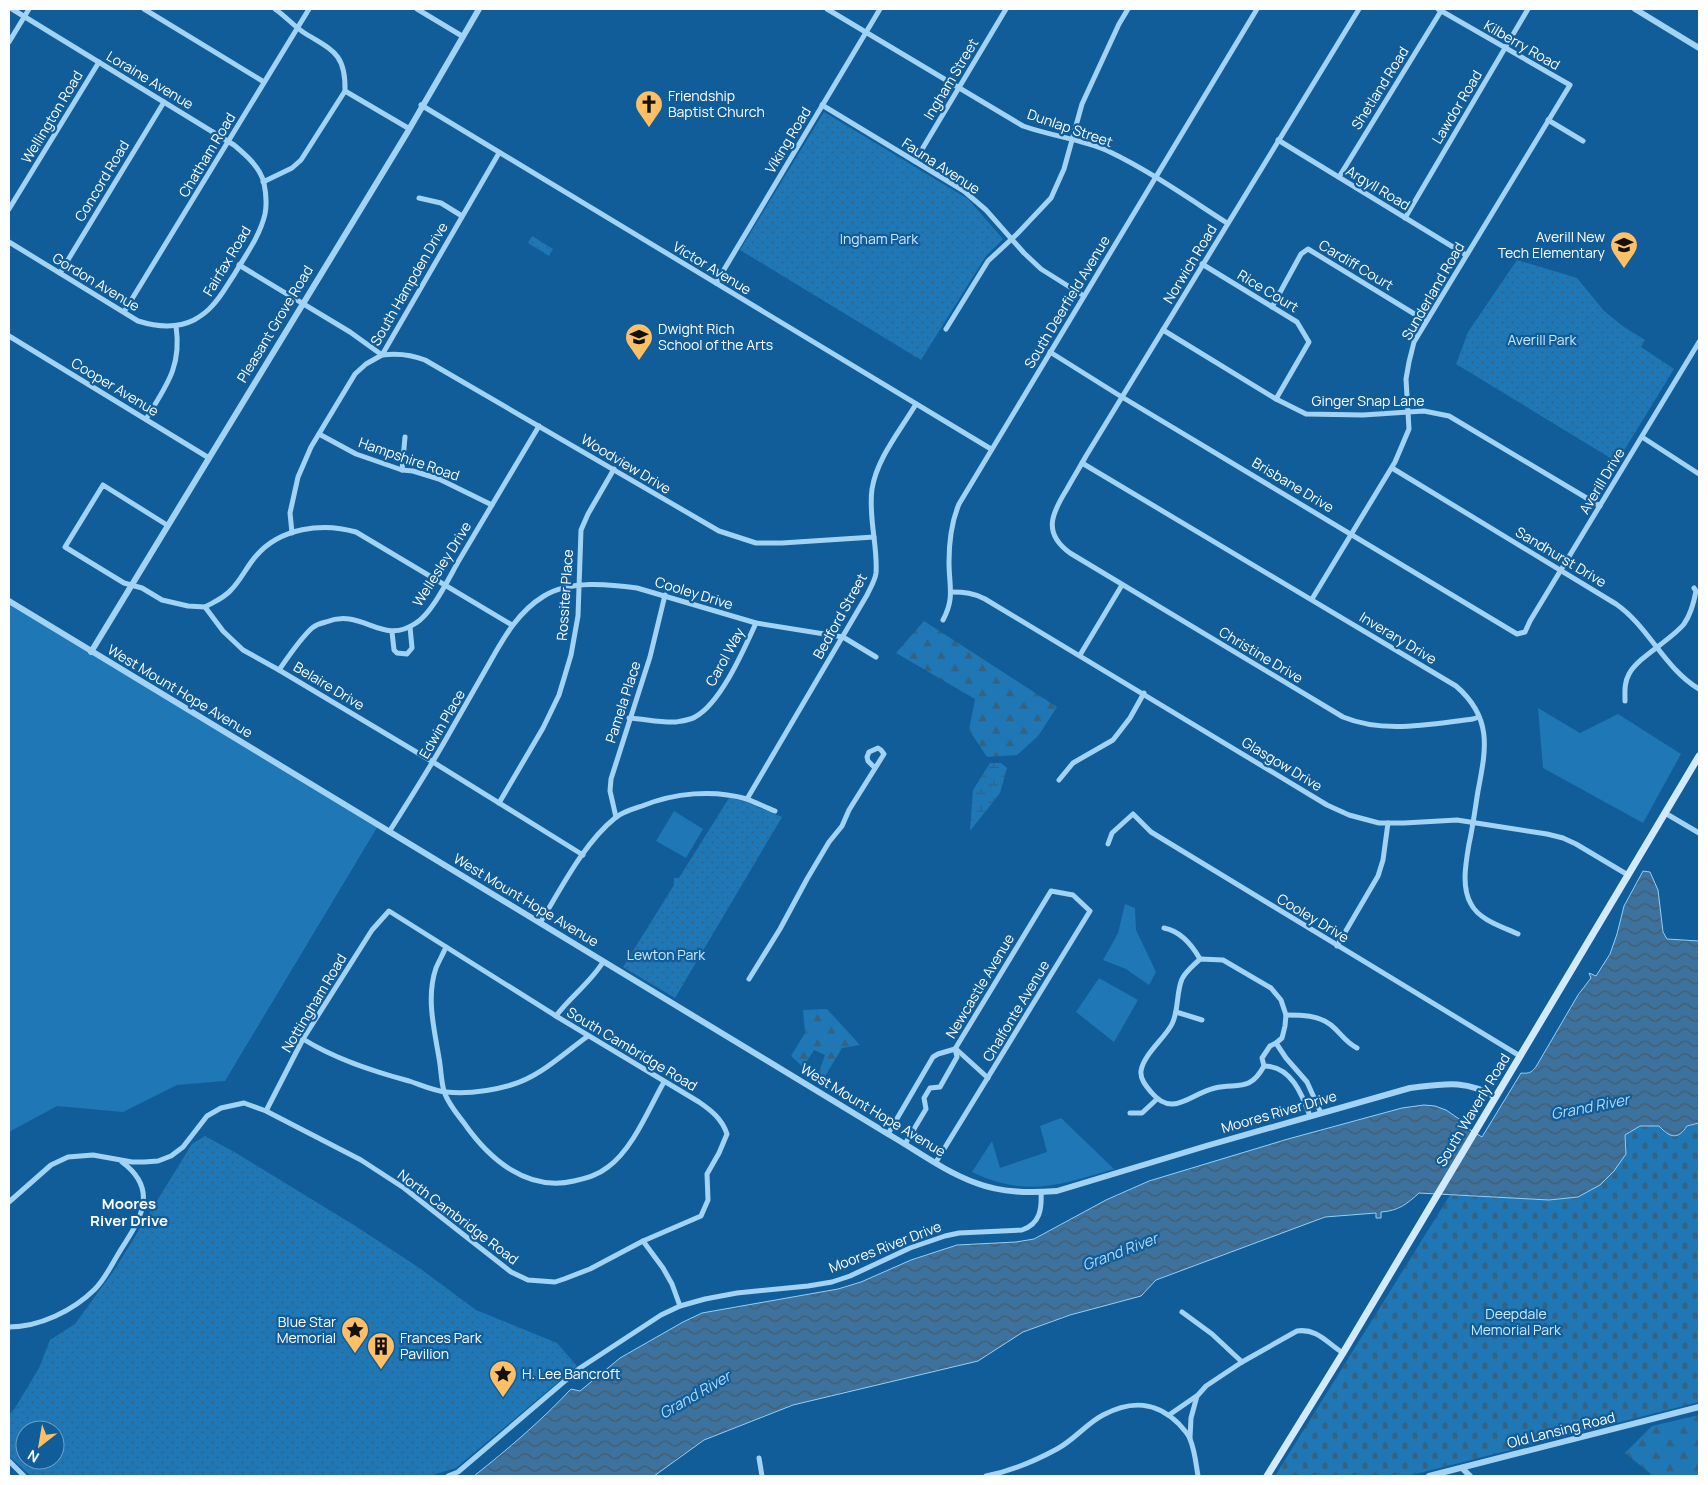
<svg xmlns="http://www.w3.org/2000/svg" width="1708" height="1485" viewBox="0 0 1708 1485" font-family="Manrope,sans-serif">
	<defs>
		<pattern id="forest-firs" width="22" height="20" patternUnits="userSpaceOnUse" patternTransform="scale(1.25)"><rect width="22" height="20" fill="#1f77b6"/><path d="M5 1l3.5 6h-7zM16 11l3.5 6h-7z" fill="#366281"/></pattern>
		<pattern id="wetland-marsh" width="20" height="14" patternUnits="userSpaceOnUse" patternTransform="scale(1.25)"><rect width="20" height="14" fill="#1f77b6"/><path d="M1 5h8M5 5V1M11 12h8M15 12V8" fill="none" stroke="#366281"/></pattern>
		<pattern id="cemetery-stones" width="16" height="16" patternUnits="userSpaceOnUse" patternTransform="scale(1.25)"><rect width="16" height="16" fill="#1f77b6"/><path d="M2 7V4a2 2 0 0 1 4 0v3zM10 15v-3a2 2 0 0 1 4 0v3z" fill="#366281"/></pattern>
		<pattern id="park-dots" width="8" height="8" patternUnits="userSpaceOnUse" patternTransform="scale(1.25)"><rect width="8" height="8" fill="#1f77b6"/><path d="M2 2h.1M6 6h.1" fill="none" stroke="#366281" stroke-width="1.8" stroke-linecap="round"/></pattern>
		<pattern id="water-waves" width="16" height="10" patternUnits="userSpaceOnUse" patternTransform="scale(1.25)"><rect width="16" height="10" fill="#3c729d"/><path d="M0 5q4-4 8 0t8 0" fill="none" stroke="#465b6c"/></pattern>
	</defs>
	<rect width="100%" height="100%" fill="#115d99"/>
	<g fill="#1f77b6">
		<polygon points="9,601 378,826 225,1081 177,1085 123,1112 57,1106 9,1132"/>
		<polygon points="1538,708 1580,733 1618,714 1681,754 1643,823 1543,768"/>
		<polygon points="674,811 703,829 686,858 656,841"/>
		<polygon points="1125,904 1135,908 1136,930 1156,972 1149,985 1126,969 1103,960 1118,933"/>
		<polygon points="1099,978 1138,1000 1114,1042 1076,1012"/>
		<path d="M 1061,1118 L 1114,1169 C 1059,1185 1026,1198 972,1172 L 992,1141 L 1000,1168 L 1047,1152 L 1040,1126 Z"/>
	</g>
	<g fill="url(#forest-firs)">
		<polygon points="924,621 1057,707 1038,736 1017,755 987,757 969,730 975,699 896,653"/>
		<polygon points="827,1009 860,1045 842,1048 824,1078 818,1075 825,1055 814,1050 803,1067 791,1056 805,1033 803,1010"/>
		<polygon points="1699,1415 1699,1476 1650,1476 1651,1474 1625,1453 1652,1426"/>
	</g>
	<polygon fill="url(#wetland-marsh)" points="990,763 1001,763 1007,768 1000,793 970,831 973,790"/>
	<polygon fill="url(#cemetery-stones)" points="1699,1123 1699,1402 1408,1476 1275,1476 1450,1195 1549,1200 1578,1197 1626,1154 1625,1135 1640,1126 1659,1126 1666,1134"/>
	<g fill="url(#park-dots)" fill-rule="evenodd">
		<polygon points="824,112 968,199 1003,239 986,256 921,360 740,250"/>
		<polygon points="532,236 553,249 549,256 528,243"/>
		<polygon points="1517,260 1577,278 1604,311 1624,327 1645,340 1641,347 1674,369 1617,462 1456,364 1468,332"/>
		<polygon points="729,798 744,801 782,817 675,998 623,967 674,885 674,878 679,878"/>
		<path d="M 205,1136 L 236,1153 L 357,1227 L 418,1267 L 476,1310 L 557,1343 L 577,1366 L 456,1468 L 429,1476 L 31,1476 L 9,1456 L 9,1415 L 15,1408 L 39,1368 L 50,1340 L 75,1324 L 115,1269 L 192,1144 ZM 25,1430 L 55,1430 L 55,1460 L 25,1460 Z"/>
	</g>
	<path fill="url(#water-waves)" stroke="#94cff7" d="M 1643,871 L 1650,872 L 1658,890 L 1663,932 L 1667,939 L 1699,941 L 1699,1123 L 1687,1126 C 1678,1140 1670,1138 1659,1126 L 1640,1126 L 1625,1135 L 1626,1154 L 1614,1171 L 1600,1185 L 1578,1197 L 1549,1200 L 1419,1193 C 1407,1204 1398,1211 1381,1212 L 1381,1218 L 1376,1218 L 1376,1213 L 1325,1217 L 1156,1280 L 1141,1296 L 1070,1315 L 1023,1332 L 978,1361 L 793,1405 L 704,1440 L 654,1476 L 474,1476 C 508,1449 541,1421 571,1389 L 580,1391 L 620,1358 L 683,1322 L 702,1313 L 838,1289 L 861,1282 L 911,1260 L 957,1245 L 1016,1242 L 1034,1239 L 1106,1200 L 1149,1181 L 1288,1139 L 1402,1108 L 1424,1105 L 1435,1106 L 1446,1110 L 1465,1123 L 1464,1126 L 1482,1137 L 1521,1073 C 1529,1074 1533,1072 1537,1065 L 1578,995 L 1591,978 L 1589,973 L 1596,976 L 1610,954 L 1617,934 L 1624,906 Z"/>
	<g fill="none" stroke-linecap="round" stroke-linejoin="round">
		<g stroke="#a2d2f4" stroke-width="5">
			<polyline points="144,9 264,82"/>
			<path d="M 275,9 C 285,16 293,25 303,32 C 331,50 346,52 345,91 L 408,128"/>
			<polyline points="417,9 462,36"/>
			<path d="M 827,9 L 1023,126 C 1051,136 1081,139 1108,151 C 1150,171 1188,198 1227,223"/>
			<path d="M 1359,9 L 1086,456 C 1080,467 1073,478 1067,489 C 1052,513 1042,533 1070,553 L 1343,717 C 1384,734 1430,724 1473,719 L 1479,717"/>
			<polyline points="9,42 29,9"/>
			<polyline points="421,105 991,449"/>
			<polyline points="822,105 964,191 986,210 1024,253 1041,269 1084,296"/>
			<polyline points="1548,120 1583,141"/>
			<polyline points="1278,140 1466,255"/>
			<polyline points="915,161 1006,9"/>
			<polyline points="1339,177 1441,11"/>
			<polyline points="263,182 292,168 301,160 345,91"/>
			<polyline points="419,198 441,203 462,216"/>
			<polyline points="9,209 99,62"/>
			<polyline points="1405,218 1528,9"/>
			<path d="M 9,242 L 138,321 C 157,327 176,329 194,320 C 201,316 207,312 212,306 C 221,297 227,285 234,275 C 245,256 260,236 265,214 C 267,204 266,193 264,183 C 260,167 246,155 234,145 L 12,9"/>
			<polyline points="1202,264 1297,322 1309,342 1276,399"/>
			<path d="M 239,265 L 350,332 L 382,355 C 397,353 410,354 425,360 L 719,531 L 756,543 L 782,543 L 874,537"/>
			<polyline points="60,273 164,102"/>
			<polyline points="716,283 880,9"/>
			<polyline points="1272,307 1301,254 1308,249 1426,321"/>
			<polyline points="124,312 309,9"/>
			<polyline points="946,329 988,261 1017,234 1051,198 1064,169 1082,104 1119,24 1128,9"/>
			<polyline points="1163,330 1276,399 1306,414 1363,415 1424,411 1449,416 1600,506"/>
			<polyline points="9,336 209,458"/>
			<polyline points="1050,352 1117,394 1517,634 1525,632 1530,621 1699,342"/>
			<path d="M 146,419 C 166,386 182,367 176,326"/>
			<polyline points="319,434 356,454 402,470 413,471 439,479 492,505"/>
			<polyline points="1642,437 1699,474"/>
			<path d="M 1082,463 L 1456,686 C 1493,718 1486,749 1478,791 C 1475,809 1473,826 1469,844 C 1466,862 1461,887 1471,904 C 1479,920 1503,927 1518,934"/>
			<path d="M 1392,468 L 1616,604 C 1649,627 1664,668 1699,689"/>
			<polyline points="402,470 405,437"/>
			<polyline points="167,525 103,485 65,547 124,583 142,588 162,600 188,606 205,607 223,631 243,650 279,670 433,762 583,855"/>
			<polyline points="292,533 290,513 298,477 311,447 355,374 366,364 382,355 499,153"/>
			<path d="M 951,592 C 964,592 974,593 985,599 L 1327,805 L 1349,815 L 1379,823 L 1404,823 L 1457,820 L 1547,834 L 1563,838 L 1576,844 L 1628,875"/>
			<polyline points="1312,599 1395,462 1409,429 1406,379 1409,362 1414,342 1570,85 1438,9"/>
			<path d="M 205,607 C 214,602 224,598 231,590 C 241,580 247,566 256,556 C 280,528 322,522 356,532 L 512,625"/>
			<path d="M 943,620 C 955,598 949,586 949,562 C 949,542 951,523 959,504 L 1257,9"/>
			<polyline points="392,632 394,650 397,653 407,654 412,648 410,627"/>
			<polyline points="1080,655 1122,585"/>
			<path d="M 279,670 C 289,656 299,640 312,628 C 316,625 321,623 326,622 C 363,607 381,647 416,623 C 433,613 450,575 461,557 C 487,513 513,470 539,426"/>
			<path d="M 1625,701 C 1625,692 1624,683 1629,674 C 1638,657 1670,641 1684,624 C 1691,614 1694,602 1696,591 L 1694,588"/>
			<path d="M 629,718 C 645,719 661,723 676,722 C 682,721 690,720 695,717 C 721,703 744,649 756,623"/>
			<polyline points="1059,780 1073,763 1113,740 1130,718 1144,693"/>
			<path d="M 747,799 L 867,595 C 870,588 875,581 876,573 C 878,546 868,517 872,489 C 877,458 900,431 916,404"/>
			<polyline points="499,803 543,728 559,695 571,655 578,616 581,530 588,514 614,469"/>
			<polyline points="1665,813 1699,833"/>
			<polyline points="616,817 610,791 611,779 650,657 665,595"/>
			<path d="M 389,832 C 410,799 431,766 450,732 C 462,711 474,690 486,669 C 502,641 516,613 544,596 C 570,580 609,584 637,588 L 756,623 L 843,637 L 876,657"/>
			<polyline points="1108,844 1112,833 1133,814 1151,832 1520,1056"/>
			<path d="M 540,923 C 561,889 583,844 615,818 C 622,812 633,809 642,806 C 674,793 713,789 747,799 C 756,803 766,807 775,811"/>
			<path d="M 1164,928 C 1180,931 1192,945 1200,959"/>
			<polyline points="1337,946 1378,876 1383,860 1388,823"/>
			<path d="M 446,947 C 443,954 439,961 436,968 C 426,997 434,1028 439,1058 C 441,1068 441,1081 444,1091 C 447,1102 457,1114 464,1123 C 489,1159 527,1192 574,1181 C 587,1178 598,1175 608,1167 C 633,1149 649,1108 664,1082"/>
			<path d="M 1200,959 L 1223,960 L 1271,988 L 1281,1000 L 1286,1015 L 1285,1026 L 1282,1038 L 1276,1043 L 1270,1046 L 1262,1058 L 1264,1066 C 1250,1092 1238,1083 1215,1088 C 1191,1093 1173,1119 1151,1092 C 1146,1086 1140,1079 1141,1071 C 1143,1055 1165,1038 1172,1024 C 1179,1010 1176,993 1182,979 C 1186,971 1194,965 1200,959 Z"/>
			<polyline points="749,979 780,929 807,879 829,842 842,826 849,810 884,754 881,750 878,748 869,752 867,757 868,761 875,768"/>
			<polyline points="1176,1012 1202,1020"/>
			<path d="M 1286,1015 C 1302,1015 1318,1015 1331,1025 C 1342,1034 1344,1041 1357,1048"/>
			<path d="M 556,1016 C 570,997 591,982 603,962"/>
			<path d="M 303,1039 C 335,1059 372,1071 409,1081 C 421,1085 434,1091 446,1092 C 467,1094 490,1091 511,1085 C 540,1077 564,1053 588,1036"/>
			<polyline points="1276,1043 1286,1058 1307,1082 1321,1113"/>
			<polyline points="956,1049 988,1078"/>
			<path d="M 1264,1066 C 1291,1066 1302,1094 1310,1116"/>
			<polyline points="1130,1113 1142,1113 1157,1099"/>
			<polyline points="888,1134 933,1057 938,1054 955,1049 1051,891 1073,895 1090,911 936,1162"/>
			<polyline points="905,1144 926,1109 924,1098 930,1088 940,1087 957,1057 955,1049"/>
			<path d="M 9,1202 L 51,1165 L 68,1157 L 93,1155 L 132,1162 L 144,1162 L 158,1161 L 171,1156 L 183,1147 L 207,1116 L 221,1108 L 244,1103 L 266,1111 L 361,1160 L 404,1188 L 511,1272 L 528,1280 L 555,1282 L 564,1279 L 590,1269 L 643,1241 L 701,1216 L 708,1200 L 707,1174 L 719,1153 L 727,1134 C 722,1119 712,1111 699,1102 L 556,1016 L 389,911 L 372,930 L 303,1039 L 266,1111"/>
			<polyline points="643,1241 663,1268 672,1284 680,1306"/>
			<polyline points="1182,1312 1212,1334 1242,1362"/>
			<path d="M 9,1327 C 39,1327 73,1311 95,1289 C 105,1279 112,1264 120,1251 C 140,1220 160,1190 122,1162"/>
			<path d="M 1169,1415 L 1198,1395 L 1206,1386 L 1242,1362 L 1297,1331 C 1317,1328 1327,1343 1343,1353"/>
			<polyline points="1190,1438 1191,1418 1197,1396"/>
			<polyline points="759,1458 762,1476"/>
			<polyline points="9,1461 24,1476"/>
			<path d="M 448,1476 L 458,1472 L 580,1368 L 661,1315 L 680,1306 L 705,1299 L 737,1293 L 808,1286 L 832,1282 L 850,1276 L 910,1248 L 945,1236 L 959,1233 L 1022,1230 C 1040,1224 1042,1209 1041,1192"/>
			<path d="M 986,1476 C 1011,1471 1035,1461 1057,1449 C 1074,1440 1086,1424 1103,1415 C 1131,1400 1156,1401 1179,1424 C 1183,1429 1188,1433 1190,1439 C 1195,1451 1196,1464 1198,1476"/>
		</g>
		<g stroke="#a2d2f4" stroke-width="6">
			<polyline points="1635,9 1699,48"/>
			<path d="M 9,601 L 888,1134 C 916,1150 945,1172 976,1183 C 1002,1193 1030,1193 1057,1191 L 1206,1146 L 1410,1088 C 1444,1084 1465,1079 1495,1097"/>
			<polyline points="91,652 407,133 479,9"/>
			<polyline points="1462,1468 1470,1476"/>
			<polyline points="1429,1476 1699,1407"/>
		</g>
		<polyline stroke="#d2eafd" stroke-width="7" points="1267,1476 1343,1353 1699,756"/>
	</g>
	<defs>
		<g id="church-pin" transform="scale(1.4375)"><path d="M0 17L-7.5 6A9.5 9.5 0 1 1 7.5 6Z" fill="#ffbf65" stroke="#115d99"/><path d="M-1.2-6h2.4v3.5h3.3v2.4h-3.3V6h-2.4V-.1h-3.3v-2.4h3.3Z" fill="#111"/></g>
		<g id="school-pin" transform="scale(1.4375)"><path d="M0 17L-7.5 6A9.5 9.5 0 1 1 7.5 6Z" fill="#ffbf65" stroke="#115d99"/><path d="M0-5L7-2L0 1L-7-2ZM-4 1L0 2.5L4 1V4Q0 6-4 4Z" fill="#111"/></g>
		<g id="sight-pin" transform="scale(1.4375)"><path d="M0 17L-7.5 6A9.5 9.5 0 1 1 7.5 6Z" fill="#ffbf65" stroke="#115d99"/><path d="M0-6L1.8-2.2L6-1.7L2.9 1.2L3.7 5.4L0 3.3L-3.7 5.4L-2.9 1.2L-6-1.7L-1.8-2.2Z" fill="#111"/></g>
		<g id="building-pin" transform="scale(1.4375)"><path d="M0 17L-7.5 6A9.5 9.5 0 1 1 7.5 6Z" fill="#ffbf65" stroke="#115d99"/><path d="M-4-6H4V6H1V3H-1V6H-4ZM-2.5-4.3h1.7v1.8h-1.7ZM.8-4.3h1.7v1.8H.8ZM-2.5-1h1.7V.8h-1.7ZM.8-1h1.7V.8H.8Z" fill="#111"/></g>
	</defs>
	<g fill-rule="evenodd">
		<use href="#church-pin" x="649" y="104"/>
		<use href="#school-pin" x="1624" y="245"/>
		<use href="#school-pin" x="639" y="337"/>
		<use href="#sight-pin" x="355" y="1330"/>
		<use href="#building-pin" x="381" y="1346"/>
		<use href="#sight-pin" x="503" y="1374"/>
	</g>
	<g text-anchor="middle" stroke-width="4.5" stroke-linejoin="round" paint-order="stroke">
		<g font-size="14" fill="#fff" stroke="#115d99">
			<text transform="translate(1522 45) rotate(30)" y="5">Kilberry Road</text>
			<text transform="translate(951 79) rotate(-59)" y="5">Ingham Street</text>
			<text transform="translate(150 80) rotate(31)" y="5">Loraine Avenue</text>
			<text transform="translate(1380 88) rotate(-58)" y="5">Shetland Road</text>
			<text transform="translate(1457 107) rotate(-59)" y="5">Lawdor Road</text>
			<text transform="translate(52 117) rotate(-59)" y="5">Wellington Road</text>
			<text transform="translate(1070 128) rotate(19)" y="5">Dunlap Street</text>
			<text transform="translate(788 140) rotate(-59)" y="5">Viking Road</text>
			<text transform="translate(207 155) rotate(-59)" y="5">Chatham Road</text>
			<text transform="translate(941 166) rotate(33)" y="5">Fauna Avenue</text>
			<text transform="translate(102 181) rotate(-59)" y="5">Concord Road</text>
			<text transform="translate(1378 188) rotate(31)" y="5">Argyll Road</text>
			<text transform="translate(227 261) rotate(-59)" y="5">Fairfax Road</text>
			<text transform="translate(1190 264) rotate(-59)" y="5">Norwich Road</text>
			<text transform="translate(1356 265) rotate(31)" y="5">Cardiff Court</text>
			<text transform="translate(712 268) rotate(31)" y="5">Victor Avenue</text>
			<text transform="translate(96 282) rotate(31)" y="5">Gordon Avenue</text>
			<text transform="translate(409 284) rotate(-60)" y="5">South Hampden Drive</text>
			<text transform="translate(1268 291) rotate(31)" y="5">Rice Court</text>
			<text transform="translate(1433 291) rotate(-60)" y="5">Sunderland Road</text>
			<text transform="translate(1067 302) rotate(-59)" y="5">South Deerfield Avenue</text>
			<text transform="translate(275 324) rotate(-59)" y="5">Pleasant Grove Road</text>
			<text transform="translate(115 387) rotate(31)" y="5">Cooper Avenue</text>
			<text x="1368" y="406">Ginger Snap Lane</text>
			<text transform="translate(409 459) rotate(19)" y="5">Hampshire Road</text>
			<text transform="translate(626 464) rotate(31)" y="5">Woodview Drive</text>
			<text transform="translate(1602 481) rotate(-59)" y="5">Averill Drive</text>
			<text transform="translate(1293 485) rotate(31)" y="5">Brisbane Drive</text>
			<text transform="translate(1561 557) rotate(31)" y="5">Sandhurst Drive</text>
			<text transform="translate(442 564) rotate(-58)" y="5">Wellesley Drive</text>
			<text transform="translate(694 593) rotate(17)" y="5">Cooley Drive</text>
			<text transform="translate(565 595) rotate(-86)" y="5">Rossiter Place</text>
			<text transform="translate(840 616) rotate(-61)" y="5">Bedford Street</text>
			<text transform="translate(1398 638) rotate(31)" y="5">Inverary Drive</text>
			<text transform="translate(1261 655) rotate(31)" y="5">Christine Drive</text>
			<text transform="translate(725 657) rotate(-61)" y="5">Carol Way</text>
			<text transform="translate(329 686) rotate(31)" y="5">Belaire Drive</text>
			<text transform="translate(180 691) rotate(31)" y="5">West Mount Hope Avenue</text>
			<text transform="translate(623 702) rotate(-72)" y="5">Pamela Place</text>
			<text transform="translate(442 724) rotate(-60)" y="5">Edwin Place</text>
			<text transform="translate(1282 764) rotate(31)" y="5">Glasgow Drive</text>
			<text transform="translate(526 900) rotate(31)" y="5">West Mount Hope Avenue</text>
			<text transform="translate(1313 918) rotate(31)" y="5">Cooley Drive</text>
			<text transform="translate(980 986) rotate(-59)" y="5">Newcastle Avenue</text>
			<text transform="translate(314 1003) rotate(-59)" y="5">Nottingham Road</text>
			<text transform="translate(1016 1011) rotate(-59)" y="5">Chalfonte Avenue</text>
			<text transform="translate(632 1049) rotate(31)" y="5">South Cambridge Road</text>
			<text transform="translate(873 1110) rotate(31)" y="5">West Mount Hope Avenue</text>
			<text transform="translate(1473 1110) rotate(-59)" y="5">South Waverly Road</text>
			<text transform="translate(1279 1112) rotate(-16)" y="5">Moores River Drive</text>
			<text transform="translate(458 1217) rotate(37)" y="5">North Cambridge Road</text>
			<text transform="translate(885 1247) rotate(-21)" y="5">Moores River Drive</text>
			<text transform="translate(1561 1430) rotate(-14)" y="5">Old Lansing Road</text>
		</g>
		<g font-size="14" fill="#fff" stroke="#115d99" text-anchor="start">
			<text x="668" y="101">Friendship<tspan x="668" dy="16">Baptist Church</tspan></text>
			<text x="1605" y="242" text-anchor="end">Averill New<tspan x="1605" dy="16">Tech Elementary</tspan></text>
			<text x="658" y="334">Dwight Rich<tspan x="658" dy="16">School of the Arts</tspan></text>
			<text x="336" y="1327" text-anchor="end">Blue Star<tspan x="336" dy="16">Memorial</tspan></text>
			<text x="400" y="1343">Frances Park<tspan x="400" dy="16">Pavilion</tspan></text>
			<text x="522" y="1379">H. Lee Bancroft</text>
		</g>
		<g font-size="14" fill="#cbe8fe" stroke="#115d99">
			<text x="879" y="244">Ingham Park</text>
			<text x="1542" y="345">Averill Park</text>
			<text x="666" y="960">Lewton Park</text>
			<text x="1516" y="1319">Deepdale<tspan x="1516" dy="16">Memorial Park</tspan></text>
		</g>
		<g font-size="15" font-style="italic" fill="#afdbfb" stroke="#115d99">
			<text transform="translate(1590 1107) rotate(-11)" y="5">Grand River</text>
			<text transform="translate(1120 1252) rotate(-21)" y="5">Grand River</text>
			<text transform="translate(695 1395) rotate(-30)" y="5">Grand River</text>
		</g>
		<g font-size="15" font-weight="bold" fill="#fff" stroke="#115d99">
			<text x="129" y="1209">Moores<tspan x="129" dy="17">River Drive</tspan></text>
		</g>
	</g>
	<rect width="1708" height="1485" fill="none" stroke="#ffffff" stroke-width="20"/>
	<g transform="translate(40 1445) rotate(211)"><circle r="24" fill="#115d99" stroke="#709ec2"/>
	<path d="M0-4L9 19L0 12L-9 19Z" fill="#ffbf65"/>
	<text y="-8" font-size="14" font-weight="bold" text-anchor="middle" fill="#ffffff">N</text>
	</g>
</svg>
